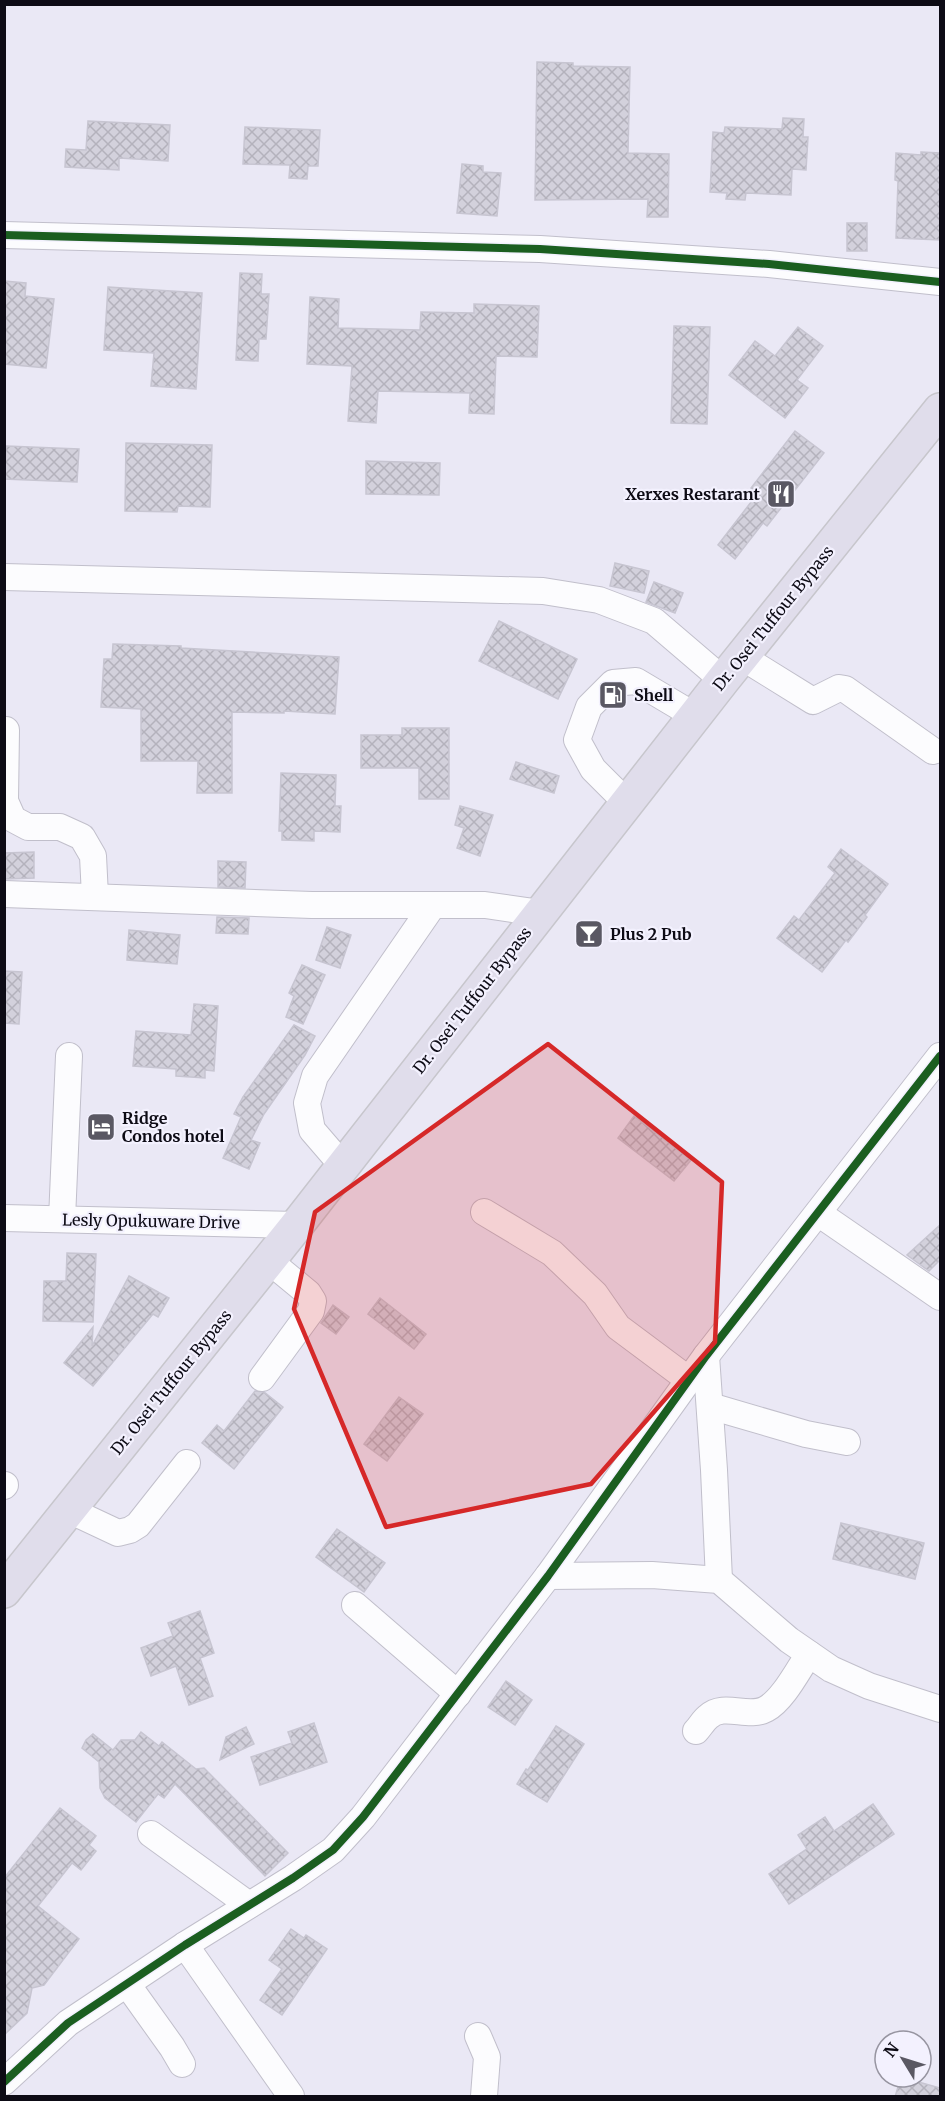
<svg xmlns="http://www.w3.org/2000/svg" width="945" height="2101" viewBox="0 0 945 2101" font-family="Merriweather,serif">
	<defs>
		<pattern id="building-cross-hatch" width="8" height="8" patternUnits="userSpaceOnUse" patternTransform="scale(1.5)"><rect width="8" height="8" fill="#d3d1dc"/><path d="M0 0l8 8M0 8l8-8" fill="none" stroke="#b4b2bc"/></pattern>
	</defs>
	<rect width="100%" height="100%" fill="#eae8f5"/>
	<g fill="url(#building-cross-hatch)" stroke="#c7c5d1" stroke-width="1.5">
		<polygon points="537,62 573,63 573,66 630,67 628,153 669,154 668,217 647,217 648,199 535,200"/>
		<polygon points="783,118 804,119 803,137 808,137 806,170 792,169 791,195 746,193 745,200 726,199 727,193 710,192 713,132 724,133 725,127 782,129"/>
		<polygon points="88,121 170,125 168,161 119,158 119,170 65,167 66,149 86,150"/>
		<polygon points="245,127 320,130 318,166 308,166 307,179 289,178 290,165 243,164"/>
		<polygon points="921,152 940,153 940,240 896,238 898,181 895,180 896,153 921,155"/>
		<polygon points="462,164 483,166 483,172 501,173 497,216 457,213"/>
		<rect x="847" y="223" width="20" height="28"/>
		<polygon points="240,273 262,274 261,294 269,294 266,339 259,339 258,361 236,360"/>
		<polygon points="4,281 26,283 25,296 54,299 46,368 4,364"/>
		<polygon points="108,287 202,293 196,389 151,386 154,353 104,350"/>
		<polygon points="310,297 339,299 338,328 420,330 421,312 474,313 474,304 539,306 537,357 496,356 494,414 469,413 470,393 378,391 376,423 348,421 352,366 307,364"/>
		<polygon points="674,326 710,327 707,424 671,423"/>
		<polygon points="798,327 823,346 797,380 808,388 785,418 729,375 755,341 775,356"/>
		<polygon points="795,431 824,453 767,526 763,523 735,559 718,545 758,493 751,488"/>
		<polygon points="126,443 212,445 210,507 178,506 177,512 125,511"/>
		<polygon points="6,446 79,449 77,482 4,479"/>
		<polygon points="366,461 440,463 439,495 366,494"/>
		<polygon points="615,563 649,571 644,593 610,586"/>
		<polygon points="654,582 683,593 675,613 646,602"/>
		<polygon points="499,621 577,659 558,699 479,661"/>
		<polygon points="113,644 181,646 181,648 339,657 335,714 284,711 284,713 232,712 232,793 197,793 198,761 141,761 141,709 101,707 104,659 112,659"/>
		<polygon points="402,728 449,728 449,799 419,799 419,768 361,768 361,735 402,735"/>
		<polygon points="516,762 559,776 554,793 510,779"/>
		<polygon points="281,773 336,775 335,806 341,806 340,832 314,831 314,841 282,840 282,831 279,831"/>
		<polygon points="460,806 493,815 480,856 457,848 464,828 455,825"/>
		<polygon points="841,849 888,884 865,915 867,917 848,942 846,940 822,972 777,938 794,916 799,920 835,873 828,867"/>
		<polygon points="34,852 34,878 4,879 4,853"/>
		<polygon points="218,861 246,862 245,888 218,887"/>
		<polygon points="217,917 249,918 248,934 216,933"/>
		<polygon points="327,927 351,935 340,968 316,960"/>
		<polygon points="129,930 180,935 177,964 127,960"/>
		<polygon points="302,965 325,975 303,1024 286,1017 294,996 289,993"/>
		<polygon points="4,971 22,972 19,1024 4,1023"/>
		<polygon points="194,1004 218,1006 214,1071 205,1070 205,1078 176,1076 176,1069 133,1066 136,1031 191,1035"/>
		<polygon points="294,1025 315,1036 305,1055 264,1114 251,1140 260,1143 249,1169 223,1158 241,1117 234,1114 243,1097"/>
		<polygon points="634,1116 691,1160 674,1181 618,1138"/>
		<polygon points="940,1225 940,1260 929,1271 907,1255"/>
		<polygon points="67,1253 96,1254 93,1322 43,1321 44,1281 66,1281"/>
		<polygon points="129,1276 169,1298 158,1317 153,1314 93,1386 64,1363 93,1327 92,1346"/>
		<polygon points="380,1298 426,1334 414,1349 368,1314"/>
		<polygon points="333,1305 349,1317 336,1334 321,1323"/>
		<polygon points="255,1391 264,1392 283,1407 234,1469 202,1443 217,1425 224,1431"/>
		<polygon points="399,1397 423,1414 387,1461 364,1444"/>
		<polygon points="841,1523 924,1543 915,1579 833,1559"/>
		<polygon points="337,1529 385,1563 364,1592 316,1557"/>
		<polygon points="200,1611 214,1653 200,1658 213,1696 189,1705 176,1666 151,1676 141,1648 173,1636 168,1623"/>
		<polygon points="506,1681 532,1700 515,1725 488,1707"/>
		<polygon points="314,1723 327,1762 260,1785 251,1757 292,1743 288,1732"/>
		<polygon points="556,1726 584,1744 547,1802 517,1784 526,1769 528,1770"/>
		<polygon points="246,1727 254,1744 220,1760 226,1737"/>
		<polygon points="141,1732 159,1746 162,1742 196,1769 204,1768 288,1853 265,1876 175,1784 164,1798 158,1794 136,1822 105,1798 100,1788 99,1762 82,1748 86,1740 93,1734 113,1750 121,1740 135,1740"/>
		<polygon points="873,1804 894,1834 789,1904 769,1874 807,1849 798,1835 825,1817 834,1831"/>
		<polygon points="60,1808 96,1836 89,1845 96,1851 81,1870 72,1863 38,1906 79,1939 44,1985 32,1988 27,2013 4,2035 4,1878"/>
		<polygon points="291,1929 304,1938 306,1935 327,1949 282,2015 260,2000 282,1969 269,1960"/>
		<polygon points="901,2077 940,2088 940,2097 895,2097"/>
	</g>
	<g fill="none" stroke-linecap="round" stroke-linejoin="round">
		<g stroke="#c1bfcb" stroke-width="28">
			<g id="minor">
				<polyline points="4,235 540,249 769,264 940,282"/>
				<polyline points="4,577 543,591 599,600 654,621 723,680"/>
				<polyline points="742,657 813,701 839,688 845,689 933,751"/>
				<polyline points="6,730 5,801 13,819 28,827 60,827 82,837 93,856 95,896"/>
				<polyline points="627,803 593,769 577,740 589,707 613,683 636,681 695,716"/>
				<polyline points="4,894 312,905 485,905 541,913"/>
				<polyline points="343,1166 312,1130 307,1103 315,1076 433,905"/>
				<polyline points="484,1212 552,1253 595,1294 618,1327 689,1380"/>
				<polyline points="818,1213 940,1297"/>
				<polyline points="4,1218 297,1225"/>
				<polyline points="62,1219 69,1056"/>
				<polyline points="706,1356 714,1470 719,1580"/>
				<polyline points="262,1378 311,1311 313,1301 308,1293 268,1260"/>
				<polyline points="710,1406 806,1434 847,1442"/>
				<polyline points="4,1486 5,1485"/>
				<polyline points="69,1510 118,1533 130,1530 138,1525 187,1463"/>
				<polyline points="548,1576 652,1575 719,1580 789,1640 831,1669 869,1686 940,1709"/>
				<polyline points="355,1605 458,1694"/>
				<path d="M 696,1731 C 700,1727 703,1721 708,1717 C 724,1702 748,1719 766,1709 C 783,1700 798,1670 809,1654"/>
				<polyline points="151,1834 249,1905"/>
				<polyline points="185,1945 291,2096"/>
				<polyline points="127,1984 172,2047 182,2064"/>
				<polyline points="478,2036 487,2057 484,2096"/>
				<polyline points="4,2082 68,2023 185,1945 293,1878 333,1850 363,1817 548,1576 706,1356 940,1056"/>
			</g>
		</g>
		<g stroke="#c7c6cc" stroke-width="36">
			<polyline id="highway" points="4,1591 297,1225 723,680 940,410"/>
		</g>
		<use href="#minor" stroke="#fcfcfe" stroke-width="26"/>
		<use href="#highway" stroke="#e0ddeb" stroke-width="33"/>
		<g stroke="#f3f1fe" stroke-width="11">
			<g id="cycleway">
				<polyline points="4,235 540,249 769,264 940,282"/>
				<polyline points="4,2082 68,2023 185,1945 293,1878 333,1850 363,1817 548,1576 706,1356 940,1056"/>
			</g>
		</g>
		<use href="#cycleway" stroke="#1b5e20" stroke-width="8"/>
	</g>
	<path fill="#d62828" fill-opacity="0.2" stroke="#d62828" stroke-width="4.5" stroke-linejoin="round" d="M 548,1044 L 722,1182 L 715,1342 L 591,1484 L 386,1527 L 294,1309 L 315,1212 Z"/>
	<defs>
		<g id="restaurant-square" transform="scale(1.5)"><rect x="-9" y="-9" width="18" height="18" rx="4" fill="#5a5863" stroke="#f3f1fe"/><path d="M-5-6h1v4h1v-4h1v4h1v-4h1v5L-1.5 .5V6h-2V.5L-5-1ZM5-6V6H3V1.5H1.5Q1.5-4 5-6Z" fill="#fff"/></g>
		<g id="fuel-square" transform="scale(1.5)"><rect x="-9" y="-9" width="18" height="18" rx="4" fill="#5a5863" stroke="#f3f1fe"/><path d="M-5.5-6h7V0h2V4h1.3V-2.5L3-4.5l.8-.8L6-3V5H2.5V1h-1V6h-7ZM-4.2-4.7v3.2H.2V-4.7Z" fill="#fff"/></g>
		<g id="bar-square" transform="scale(1.5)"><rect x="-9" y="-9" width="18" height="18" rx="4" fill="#5a5863" stroke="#f3f1fe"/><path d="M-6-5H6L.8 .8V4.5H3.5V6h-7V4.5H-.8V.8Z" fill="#fff"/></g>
		<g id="hotel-square" transform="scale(1.5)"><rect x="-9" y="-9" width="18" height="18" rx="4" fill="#5a5863" stroke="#f3f1fe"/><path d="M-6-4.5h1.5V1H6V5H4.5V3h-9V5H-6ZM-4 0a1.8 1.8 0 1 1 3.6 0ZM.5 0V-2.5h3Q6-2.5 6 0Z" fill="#fff"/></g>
	</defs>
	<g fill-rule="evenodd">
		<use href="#restaurant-square" x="781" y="494"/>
		<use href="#fuel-square" x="613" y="695"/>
		<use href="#bar-square" x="589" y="934"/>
		<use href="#hotel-square" x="101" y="1127"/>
	</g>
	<g text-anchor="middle" stroke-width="4.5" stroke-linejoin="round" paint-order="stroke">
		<g font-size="16" font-weight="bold" fill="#0d0b15" stroke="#f3f1fe" text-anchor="start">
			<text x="760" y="500" text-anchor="end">Xerxes Restarant</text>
			<text x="634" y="701">Shell</text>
			<text x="610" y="940">Plus 2 Pub</text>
			<text x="122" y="1124">Ridge<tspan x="122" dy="18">Condos hotel</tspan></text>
		</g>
		<g font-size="16" fill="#0d0b15" stroke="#f3f1fe">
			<text transform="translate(773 618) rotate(-51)" y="6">Dr. Osei Tuffour Bypass</text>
			<text transform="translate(472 1000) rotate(-52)" y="6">Dr. Osei Tuffour Bypass</text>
			<text transform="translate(151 1221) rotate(1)" y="6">Lesly Opukuware Drive</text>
			<text transform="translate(171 1382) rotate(-51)" y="6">Dr. Osei Tuffour Bypass</text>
		</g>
	</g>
	<rect width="945" height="2101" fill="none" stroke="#0d0b15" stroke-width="12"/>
	<g transform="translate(903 2059) rotate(308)"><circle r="28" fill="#f3f1fe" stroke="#9795a1" stroke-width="1.5"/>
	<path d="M0-4.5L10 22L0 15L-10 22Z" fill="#5a5863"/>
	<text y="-9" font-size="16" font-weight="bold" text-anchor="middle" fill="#0d0b15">N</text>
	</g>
</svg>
